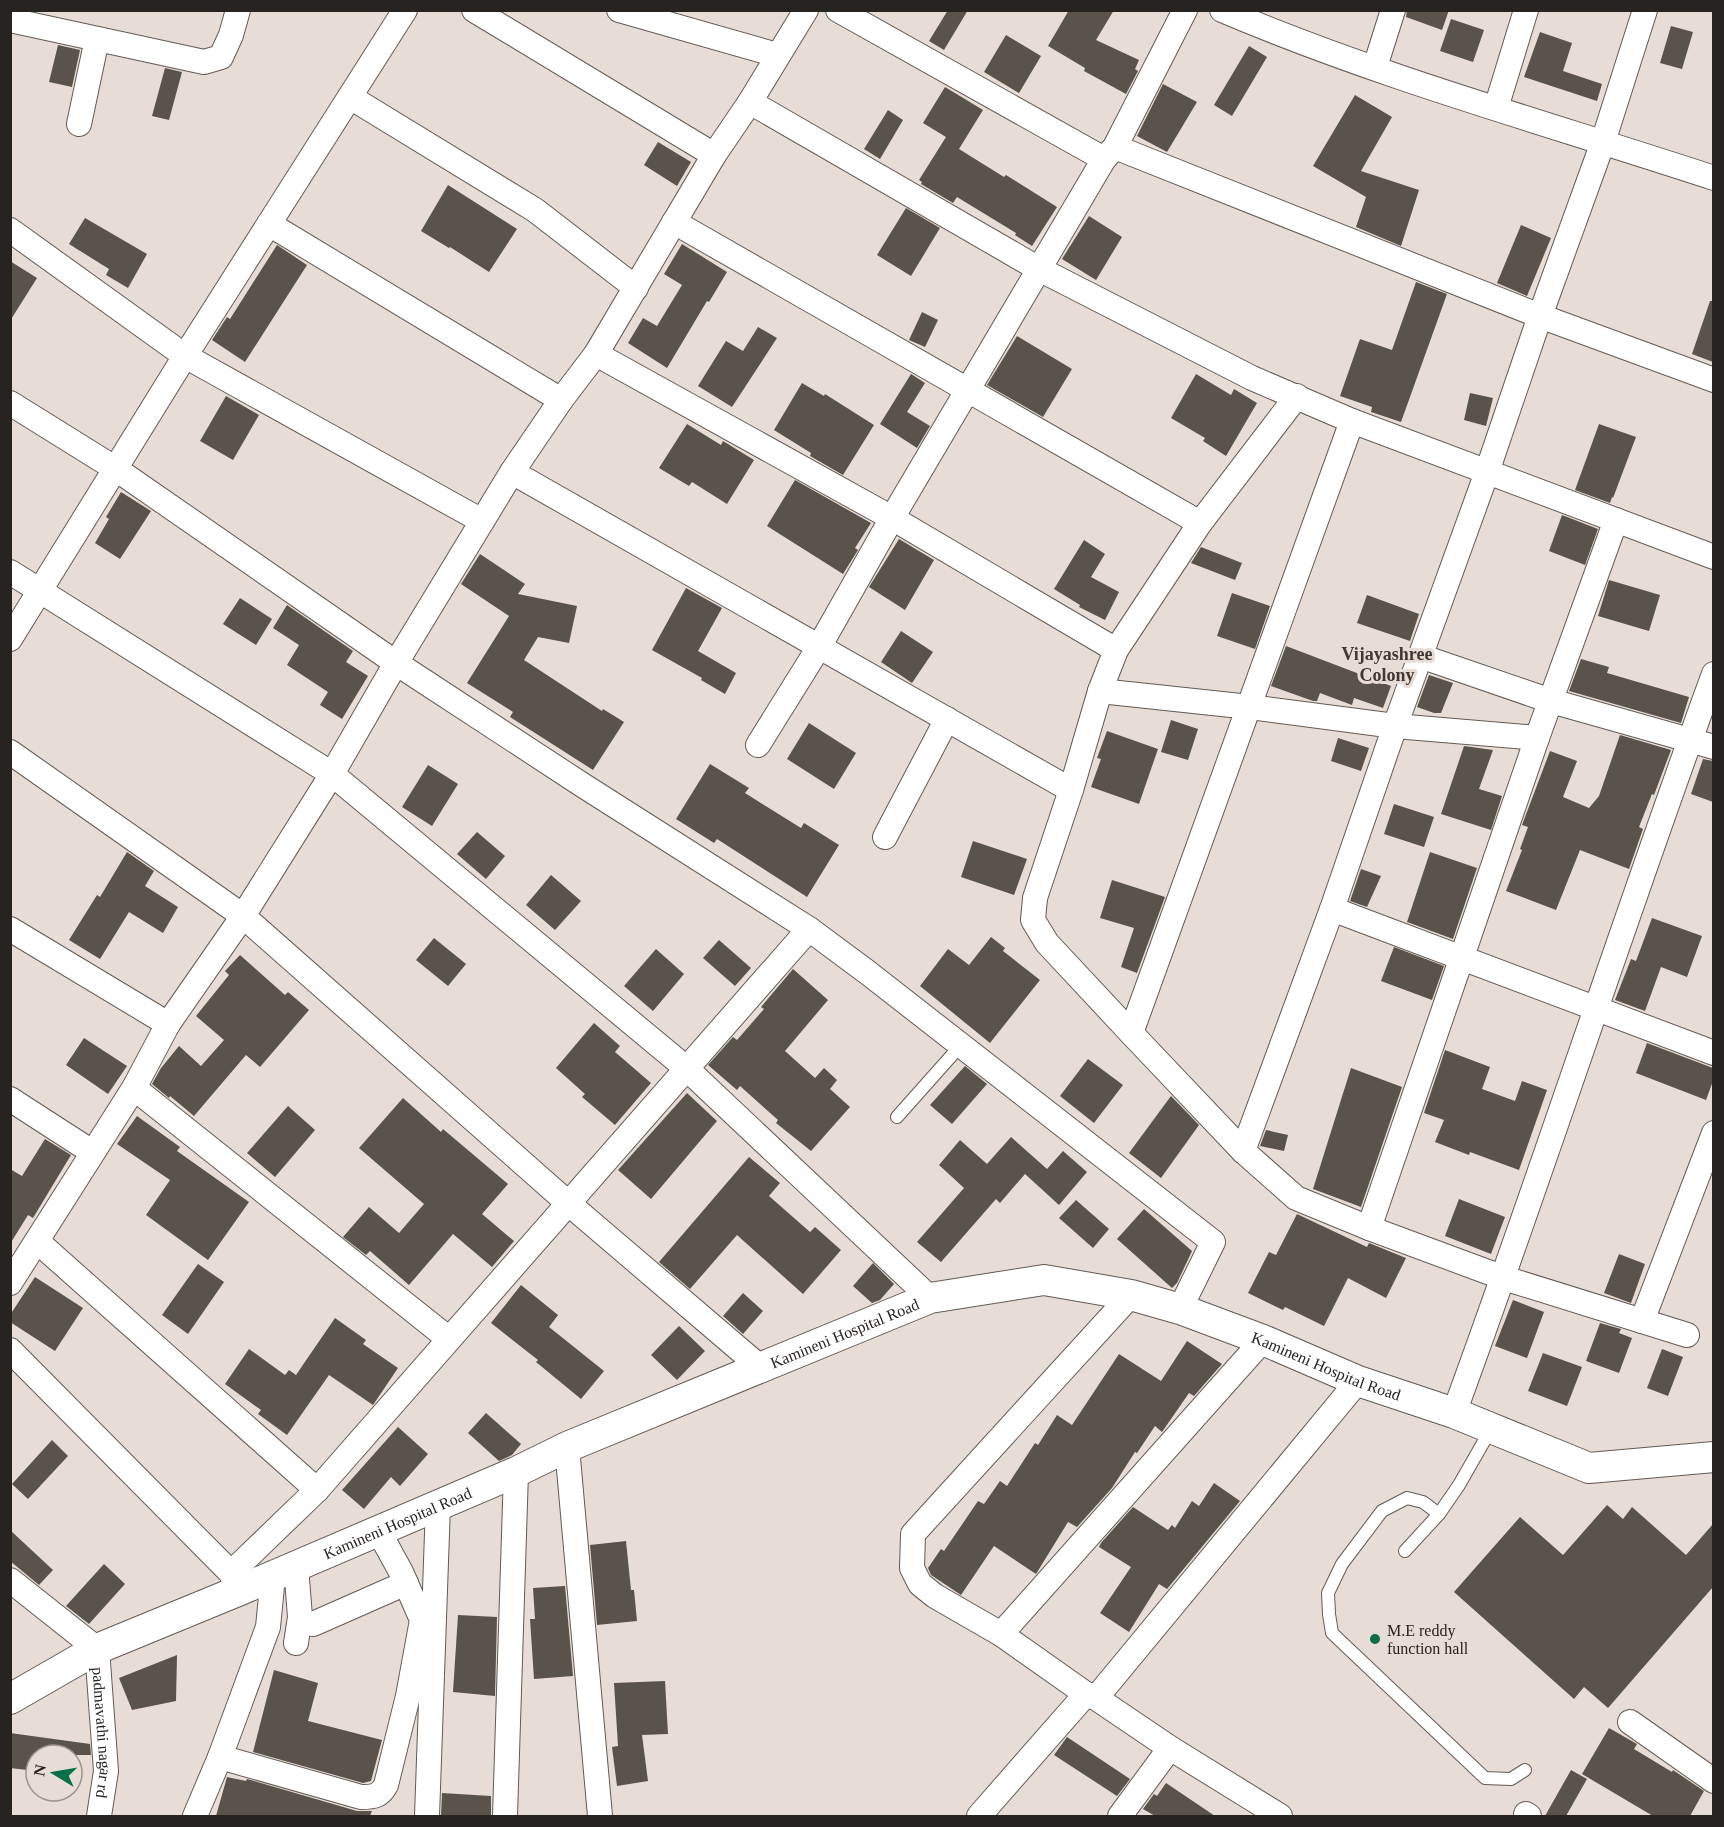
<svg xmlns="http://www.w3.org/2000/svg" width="1724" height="1827" viewBox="0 0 1724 1827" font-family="Georgia,serif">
	<rect width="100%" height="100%" fill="#e8ddd6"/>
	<g fill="#59534b">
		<polygon points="948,10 968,10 944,50 929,41"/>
		<polygon points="1069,10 1114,10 1096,40 1139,60 1135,69 1138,71 1126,94 1084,71 1085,68 1048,46"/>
		<polygon points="1407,10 1449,10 1442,30 1406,17"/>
		<polygon points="1451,19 1484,30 1473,62 1440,51"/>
		<polygon points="1671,26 1693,32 1682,69 1660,63"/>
		<polygon points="1540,32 1572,43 1563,71 1602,84 1597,101 1524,77"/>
		<polygon points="1006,35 1041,56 1019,93 984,72"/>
		<polygon points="58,45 80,50 72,87 49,82"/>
		<polygon points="1249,46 1267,57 1232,116 1214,105"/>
		<polygon points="165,68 182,72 169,120 152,116"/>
		<polygon points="1163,84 1197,102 1167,152 1137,136"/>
		<polygon points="945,87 983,110 959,149 1004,177 1006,175 1057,207 1032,246 1015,235 1016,233 957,197 953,203 921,184 922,182 919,180 946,137 923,123"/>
		<polygon points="1355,95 1392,117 1361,171 1419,190 1401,246 1356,227 1366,197 1313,166"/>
		<polygon points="888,110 903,120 880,159 864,149"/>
		<polygon points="658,142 691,162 677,186 644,165"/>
		<polygon points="448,185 517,229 489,272 450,247 449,248 421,231"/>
		<polygon points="906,208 940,228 911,276 877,255"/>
		<polygon points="1089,216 1122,237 1096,280 1062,259"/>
		<polygon points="85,218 147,254 128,288 106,275 109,269 69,244"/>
		<polygon points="1521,225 1551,238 1527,296 1497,283"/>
		<polygon points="682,244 727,272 709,302 707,301 667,368 628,343 643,318 657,326 682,285 664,274"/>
		<polygon points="277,245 307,265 245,362 212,340 227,317 230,319"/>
		<polygon points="10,261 37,278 10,321"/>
		<polygon points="1416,282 1447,294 1401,422 1371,412 1372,407 1340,396 1360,339 1392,350"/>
		<polygon points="1710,301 1713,301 1713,362 1692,354"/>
		<polygon points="922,312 938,320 925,347 909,340"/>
		<polygon points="758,327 777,338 732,407 698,386 726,341 743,351"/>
		<polygon points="1017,336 1072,369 1043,417 987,385"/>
		<polygon points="911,374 925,383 907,412 930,426 917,448 880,424"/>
		<polygon points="1196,374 1231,395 1234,389 1257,403 1226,456 1203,441 1205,438 1171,418"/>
		<polygon points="802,383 824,396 825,394 874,425 843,475 810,456 811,453 774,430"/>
		<polygon points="1470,393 1493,398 1486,426 1464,420"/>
		<polygon points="226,396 259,415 233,460 200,441"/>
		<polygon points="687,424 721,445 723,441 754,460 727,504 692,482 689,486 659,468"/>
		<polygon points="1599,424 1636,437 1613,498 1612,497 1610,503 1575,490"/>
		<polygon points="795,480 871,523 855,548 858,550 843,574 767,526"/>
		<polygon points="121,492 151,511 120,559 95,543 109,519 106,517"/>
		<polygon points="1562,515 1598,529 1585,565 1549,551"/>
		<polygon points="899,539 934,560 905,610 869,587"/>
		<polygon points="1084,540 1105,554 1091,577 1119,592 1105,620 1079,607 1080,605 1054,589"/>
		<polygon points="1201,547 1242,563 1235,580 1191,563"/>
		<polygon points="480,554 525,584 518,594 577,606 569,643 538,637 524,660 602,711 603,709 624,722 593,770 510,717 513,712 467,683 509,616 461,584"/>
		<polygon points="1609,580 1660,595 1649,631 1598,616"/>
		<polygon points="686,588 722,608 698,651 736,673 725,694 701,680 702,678 652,650"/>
		<polygon points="1232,593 1270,606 1255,649 1217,636"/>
		<polygon points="1367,595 1419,614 1410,641 1357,623"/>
		<polygon points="240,598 272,619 256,645 223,624"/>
		<polygon points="287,605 353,651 346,662 368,676 342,719 320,705 328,692 287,665 299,645 273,628"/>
		<polygon points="901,631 933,652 912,683 881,662"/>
		<polygon points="1286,646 1391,686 1383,708 1354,698 1352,705 1320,693 1317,701 1313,701 1271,686"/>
		<polygon points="1581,659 1609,667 1607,673 1689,697 1681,723 1569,691"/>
		<polygon points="1429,675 1453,683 1441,713 1434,713 1417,707"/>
		<polygon points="1171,720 1198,729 1188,760 1161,752"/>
		<polygon points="809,723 856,753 834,789 787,759"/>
		<polygon points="1107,731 1158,749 1139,804 1091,787 1101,759 1097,758"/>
		<polygon points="1620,735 1671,750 1654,795 1652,794 1639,827 1643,829 1629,869 1580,850 1556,910 1506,891 1522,850 1520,849 1528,827 1522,825 1550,751 1577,761 1563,797 1589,808 1599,796"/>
		<polygon points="1338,738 1369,748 1361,771 1331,761"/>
		<polygon points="1464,746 1493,750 1479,789 1502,796 1491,830 1441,814"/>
		<polygon points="1703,759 1713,761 1713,802 1691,794"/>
		<polygon points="710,764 749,788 745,793 801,828 804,823 839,845 807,897 717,839 714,843 676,819"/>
		<polygon points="428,765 458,784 432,826 402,807"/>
		<polygon points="1394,804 1434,817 1424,847 1384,834"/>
		<polygon points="477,832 505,856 486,879 457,854"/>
		<polygon points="973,841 1027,859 1014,895 961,877"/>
		<polygon points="127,852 154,871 145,886 178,907 163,933 129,912 100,959 69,940 97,895 100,897"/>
		<polygon points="1430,852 1477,868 1453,939 1407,922"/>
		<polygon points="1361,869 1381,876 1367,907 1350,901"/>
		<polygon points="551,875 581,901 555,930 526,905"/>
		<polygon points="1112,880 1165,897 1137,973 1121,967 1134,928 1100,918"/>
		<polygon points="1652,918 1702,936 1687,977 1661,967 1645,1011 1615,1000 1631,959 1636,961"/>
		<polygon points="991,937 1005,948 1003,951 1040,980 990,1043 920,986 948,949 969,965"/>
		<polygon points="434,938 466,964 448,986 416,960"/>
		<polygon points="719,940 751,968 735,986 703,958"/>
		<polygon points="1394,947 1444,966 1432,1000 1381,981"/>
		<polygon points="656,949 684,974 653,1011 624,986"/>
		<polygon points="240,955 285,995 288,992 309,1010 260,1067 246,1055 194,1116 170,1096 169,1098 152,1084 161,1068 179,1046 201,1066 224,1040 196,1016 229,975 225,971"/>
		<polygon points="793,969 828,1000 785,1051 815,1078 824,1068 837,1080 830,1089 850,1107 811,1151 776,1123 778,1120 740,1086 737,1090 708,1065 733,1037 737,1040 764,1009 761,1007"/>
		<polygon points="594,1023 620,1046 615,1052 651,1083 615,1125 582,1097 585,1094 556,1068"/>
		<polygon points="84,1038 127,1066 108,1094 66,1065"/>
		<polygon points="1647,1043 1713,1068 1713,1081 1706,1100 1636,1073"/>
		<polygon points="1445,1050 1490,1067 1482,1089 1515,1101 1522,1081 1547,1090 1519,1170 1470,1152 1469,1155 1435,1142 1444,1120 1424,1113"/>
		<polygon points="1088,1059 1123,1085 1094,1123 1060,1096"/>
		<polygon points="965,1066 987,1084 952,1124 930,1105"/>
		<polygon points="1351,1068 1402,1087 1361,1207 1313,1189"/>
		<polygon points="687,1093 717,1121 651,1199 618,1170"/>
		<polygon points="1171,1096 1199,1125 1161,1178 1129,1153"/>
		<polygon points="403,1098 441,1132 443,1129 508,1184 482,1214 514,1241 492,1267 453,1234 409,1285 370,1251 366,1255 343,1237 369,1207 399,1233 424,1204 359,1148"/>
		<polygon points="288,1106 315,1130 275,1177 247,1153"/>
		<polygon points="137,1116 180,1147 177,1151 249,1202 208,1260 146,1215 170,1180 117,1144"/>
		<polygon points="1266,1130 1288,1135 1284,1151 1260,1146"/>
		<polygon points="1011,1137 1047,1169 1063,1151 1087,1172 1059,1205 1025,1174 1000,1203 996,1199 941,1262 917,1242 964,1188 939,1165 960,1140 987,1164"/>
		<polygon points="45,1139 71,1155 33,1218 28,1215 10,1244 10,1169 22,1176"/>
		<polygon points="749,1157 780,1183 769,1196 810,1232 815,1227 841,1250 803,1294 737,1235 690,1289 659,1262"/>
		<polygon points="1459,1199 1505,1217 1491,1254 1445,1236"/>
		<polygon points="1076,1200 1109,1229 1093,1248 1059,1218"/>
		<polygon points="1144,1209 1192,1251 1177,1283 1172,1288 1117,1239"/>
		<polygon points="1297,1214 1367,1247 1369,1243 1406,1258 1386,1298 1348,1278 1324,1326 1285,1307 1283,1310 1248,1293 1269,1252 1276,1255"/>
		<polygon points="1619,1254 1645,1264 1631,1303 1604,1293"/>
		<polygon points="873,1263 894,1284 880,1300 872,1303 853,1286"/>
		<polygon points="198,1264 224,1282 188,1334 162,1315"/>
		<polygon points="35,1277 83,1308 55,1351 10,1322 10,1315"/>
		<polygon points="521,1285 558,1315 549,1327 604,1371 581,1399 536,1362 538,1360 491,1323"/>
		<polygon points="743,1293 763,1311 743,1334 723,1316"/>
		<polygon points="1513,1300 1544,1312 1527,1358 1495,1346"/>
		<polygon points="335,1318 366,1340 363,1344 398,1368 373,1405 329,1375 287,1435 258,1414 261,1410 225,1384 249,1349 285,1375 289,1370 296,1375"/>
		<polygon points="1600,1323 1621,1329 1619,1333 1632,1338 1619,1373 1586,1361"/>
		<polygon points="679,1326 705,1351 677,1380 651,1355"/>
		<polygon points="1187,1341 1222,1364 1194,1396 1189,1393 1162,1432 1155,1426 1137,1453 1135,1452 1112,1488 1077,1527 1068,1522 1036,1574 994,1546 961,1595 931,1575 928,1568 941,1549 944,1551 978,1501 984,1504 1000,1481 1007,1486 1035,1443 1038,1445 1057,1415 1072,1425 1119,1354 1161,1381"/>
		<polygon points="1662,1349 1683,1357 1668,1396 1647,1388"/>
		<polygon points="1543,1353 1582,1367 1567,1406 1528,1391"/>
		<polygon points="486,1413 521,1444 512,1455 499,1461 468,1433"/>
		<polygon points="398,1427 428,1454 400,1486 391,1477 364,1509 342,1490"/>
		<polygon points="52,1440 68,1456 28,1499 12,1484"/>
		<polygon points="1214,1483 1240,1501 1167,1589 1159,1584 1129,1632 1100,1613 1131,1567 1099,1547 1101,1543 1133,1507 1168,1530 1172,1525 1175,1528 1192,1501 1199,1506"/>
		<polygon points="1607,1505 1623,1519 1632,1507 1686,1555 1713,1524 1713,1587 1608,1708 1584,1687 1574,1699 1454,1592 1520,1517 1563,1555"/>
		<polygon points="10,1530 53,1570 39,1585 10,1561"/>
		<polygon points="626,1541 631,1590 634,1590 637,1621 597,1625 590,1545"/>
		<polygon points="104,1564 125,1584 89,1624 66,1606"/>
		<polygon points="565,1586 573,1676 534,1679 530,1619 535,1619 533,1588"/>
		<polygon points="458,1615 497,1617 495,1696 453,1692"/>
		<polygon points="177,1655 176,1701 132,1710 119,1678"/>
		<polygon points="274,1670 318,1683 308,1721 382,1740 371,1781 363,1783 253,1752"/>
		<polygon points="665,1681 668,1734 642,1735 648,1781 617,1786 612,1747 618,1746 614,1683"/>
		<polygon points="1609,1728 1637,1744 1634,1749 1672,1772 1673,1770 1704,1791 1690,1816 1653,1816 1582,1774"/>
		<polygon points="10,1733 90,1744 91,1755 36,1755 36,1771 10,1768"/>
		<polygon points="1067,1737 1130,1779 1117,1796 1054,1755"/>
		<polygon points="1571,1770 1587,1779 1566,1816 1545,1816"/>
		<polygon points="227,1777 246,1781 247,1779 357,1811 372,1811 370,1816 216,1816"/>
		<polygon points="1166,1783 1215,1816 1155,1816 1143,1809 1154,1794 1157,1796"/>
		<polygon points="442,1793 491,1796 491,1816 441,1816"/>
	</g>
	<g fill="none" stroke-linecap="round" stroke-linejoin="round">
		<g stroke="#635a54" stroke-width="14">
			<g id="service">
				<polyline points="897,1117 961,1045"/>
				<polyline points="1439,1514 1423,1502 1407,1498 1382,1511 1342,1564 1328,1593 1329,1614 1332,1633 1485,1778 1511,1779 1525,1770"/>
				<polyline points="1405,1551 1439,1514 1459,1485 1491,1429"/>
			</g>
		</g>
		<g stroke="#635a54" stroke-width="26">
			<g id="minor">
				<polyline points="474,10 714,155"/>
				<polyline points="619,10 777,55"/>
				<polyline points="838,10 1104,159"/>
				<path d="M 1222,10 C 1382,78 1550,124 1714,178"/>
				<polyline points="10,20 204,62 221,57 231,35 238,10"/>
				<polyline points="1375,67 1393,10"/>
				<polyline points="350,97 535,210 636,288"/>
				<polyline points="750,102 1039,269 1252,378 1352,421 1714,557"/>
				<polyline points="1496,108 1526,10"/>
				<polyline points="79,124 97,39"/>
				<polyline points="1115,147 1540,316 1714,380"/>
				<polyline points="674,222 1200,523"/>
				<polyline points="269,224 561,400"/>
				<polyline points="10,230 185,356 482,521"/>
				<polyline points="596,354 892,518 1116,650"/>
				<polyline points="1297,396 1200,523 1116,650 1100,691 1071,790 1035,898 1033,920 1047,943 1131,1033 1243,1151 1296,1198 1369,1228 1504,1278 1687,1335"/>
				<polyline points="10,403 116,469 396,663 584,786 809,929 317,1490 231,1573"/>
				<polyline points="512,472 1071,790"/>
				<polyline points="10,572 332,774 686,1068 930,1298"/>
				<polyline points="10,639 185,356 405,10"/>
				<polyline points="1420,656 1551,701 1714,747"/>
				<polyline points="1100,691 1250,707 1395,726 1537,738"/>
				<polyline points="758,745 819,647 892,518 1104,159 1115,147 1185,10"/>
				<polyline points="10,752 243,916 568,1203 760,1367"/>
				<polyline points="885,837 947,719"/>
				<polyline points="1332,909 1714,1053"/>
				<polyline points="10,929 168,1024"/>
				<polyline points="809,929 867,972 1213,1242 1180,1309"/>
				<polyline points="1131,1033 1352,421"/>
				<polyline points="134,1088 449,1339"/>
				<polyline points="10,1099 92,1152"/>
				<polyline points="1243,1151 1332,909 1395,726 1487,472 1540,316 1603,142 1645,10"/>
				<polyline points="1369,1228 1537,738 1616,520"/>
				<polyline points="38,1242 317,1490"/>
				<polyline points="10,1283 134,1088 168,1024 243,916 332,774 396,663 512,472 561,400 596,354 714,155 750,102 806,10"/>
				<polyline points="1131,1295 913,1534 912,1568 920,1584 935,1596 1001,1634 1086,1694 1096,1698 1170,1748 1280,1816"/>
				<polyline points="1642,1321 1714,1133"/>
				<polyline points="10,1350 231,1573 236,1586"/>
				<path d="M 1454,1413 C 1544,1168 1624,919 1714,674"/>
				<polyline points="567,1447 600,1816"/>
				<polyline points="296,1566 300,1617 296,1643"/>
				<path id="s1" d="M 10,1580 L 97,1649 L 106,1771 L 99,1816"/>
				<polyline points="313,1624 406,1583"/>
				<polyline points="1001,1634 1263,1340"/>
				<polyline points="1096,1698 1358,1381"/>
				<polyline points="1630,1722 1714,1781"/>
				<path d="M 220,1757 L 361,1797 C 374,1797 380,1796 386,1785 L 408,1696 L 422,1620 L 401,1572 L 378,1530"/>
				<polyline points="1526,1814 1529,1816"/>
				<polyline points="195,1816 220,1757 268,1627 273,1576"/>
				<polyline points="427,1816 438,1505"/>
				<polyline points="505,1816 516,1472"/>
				<polyline points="979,1816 1086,1694"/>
				<polyline points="1120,1816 1170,1748"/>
			</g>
		</g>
		<g stroke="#635a54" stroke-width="32">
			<g id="tertiary">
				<path id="s2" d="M 10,1699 L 97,1649 L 238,1591 L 516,1472 L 567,1447 L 930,1298 L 1044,1280 L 1131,1295 L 1180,1309 L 1263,1340 L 1358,1381 L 1454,1413 L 1589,1468 L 1714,1457"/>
			</g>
		</g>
		<use href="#service" stroke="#fff" stroke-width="12"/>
		<use href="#minor" stroke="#fff" stroke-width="24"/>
		<use href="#tertiary" stroke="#fff" stroke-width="30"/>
	</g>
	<circle fill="#067148" stroke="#e8ddd6" stroke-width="2" cx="1375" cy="1639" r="6"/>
	<g text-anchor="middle" stroke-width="6" stroke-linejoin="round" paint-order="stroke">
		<g font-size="16" fill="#272320" stroke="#e8ddd6">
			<text dy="6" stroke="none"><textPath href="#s2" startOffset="912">Kamineni Hospital Road</textPath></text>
			<text dy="6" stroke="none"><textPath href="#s2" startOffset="1416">Kamineni Hospital Road</textPath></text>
			<text dy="6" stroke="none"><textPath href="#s2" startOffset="426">Kamineni Hospital Road</textPath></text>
			<text dy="6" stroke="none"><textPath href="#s1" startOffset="195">padmavathi nagar rd</textPath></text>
		</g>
		<g font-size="16" fill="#272320" stroke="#e8ddd6" text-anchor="start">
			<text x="1387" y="1636">M.E reddy<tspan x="1387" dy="18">function hall</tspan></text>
		</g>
		<g font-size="18" font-weight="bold" fill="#403832" stroke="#e8ddd6">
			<text x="1387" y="660">Vijayashree<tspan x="1387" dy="21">Colony</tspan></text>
		</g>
	</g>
	<rect width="1724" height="1827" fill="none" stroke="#272320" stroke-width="24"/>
	<g transform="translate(54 1773) rotate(281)"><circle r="28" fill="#e8ddd6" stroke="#9b938d" stroke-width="1.5"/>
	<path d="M0-4.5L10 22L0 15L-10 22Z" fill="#067148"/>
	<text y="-9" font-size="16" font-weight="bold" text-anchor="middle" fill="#272320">N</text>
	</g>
</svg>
